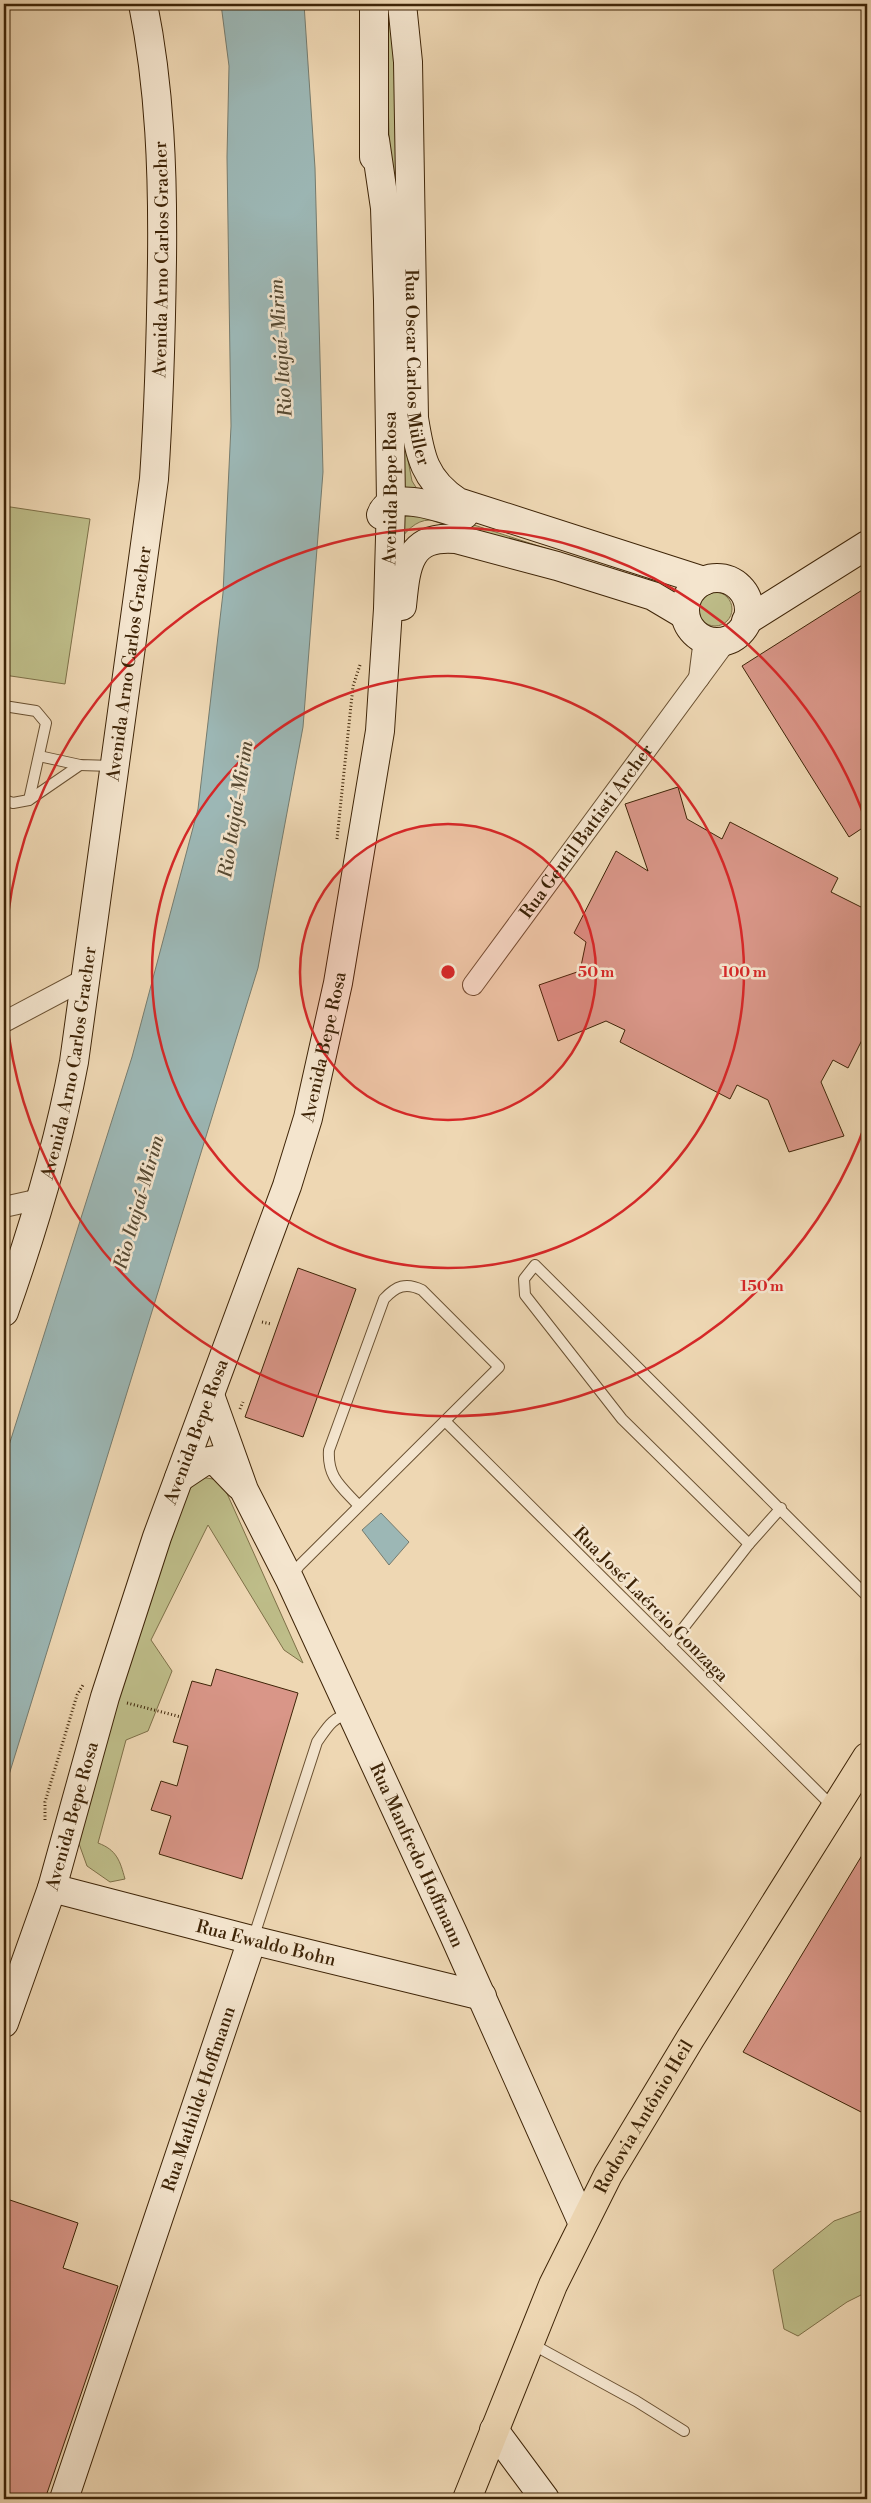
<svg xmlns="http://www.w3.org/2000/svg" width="871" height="2503" viewBox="0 0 871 2503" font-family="'Libre Bodoni',serif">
	<rect width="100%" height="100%" fill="#eed7b3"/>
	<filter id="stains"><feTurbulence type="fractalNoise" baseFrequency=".004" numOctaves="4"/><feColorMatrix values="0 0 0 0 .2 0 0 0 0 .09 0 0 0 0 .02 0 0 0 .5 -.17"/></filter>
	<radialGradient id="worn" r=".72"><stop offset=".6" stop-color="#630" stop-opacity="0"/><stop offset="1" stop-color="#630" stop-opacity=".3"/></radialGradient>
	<g fill="#bebd89" stroke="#7e7048">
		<polygon points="386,4 398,50 407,455 412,481 417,489 397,491"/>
		<polygon points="4,506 90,519 65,684 4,675"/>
		<path d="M 431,511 L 643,580 L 665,577 L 659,590 L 430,520 C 415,520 406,532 397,543 L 404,517 L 411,513 Z"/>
		<circle cx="715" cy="609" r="17"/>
		<path d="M 200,1477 L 213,1479 L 225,1489 L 303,1663 L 284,1650 L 208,1525 L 151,1640 L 172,1671 L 148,1731 L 126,1740 L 98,1843 C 117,1850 120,1861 125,1879 L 110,1882 L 87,1866 L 78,1841 L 127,1662 L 189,1485 Z"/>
		<polygon points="867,2209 867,2292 847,2302 798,2336 784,2329 773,2270 834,2221"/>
	</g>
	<g fill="#9cb7b5" stroke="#767c6f">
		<polygon points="221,4 304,4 315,168 323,472 303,727 258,968 4,1791 4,1461 132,1057 198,809 223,593 231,426 227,157 229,66"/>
		<polygon points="381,1513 409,1542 389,1565 362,1530"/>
	</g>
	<g fill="#d99688" stroke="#3e2407">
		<polygon points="867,587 867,825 849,837 742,666"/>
		<polygon points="678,787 687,819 722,839 730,822 838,878 831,892 867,910 867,1030 848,1068 833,1060 821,1082 844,1136 789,1152 768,1100 737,1085 730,1099 620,1042 625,1030 606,1021 558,1041 539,985 580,971 586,942 574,933 616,851 648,871 625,804"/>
		<polygon points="298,1268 356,1289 303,1437 245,1417"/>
		<polygon points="216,1669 298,1693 242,1879 159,1854 171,1816 151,1810 161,1781 177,1786 188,1746 173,1742 192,1681 211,1686"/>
		<polygon points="867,1847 867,2115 743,2052"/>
		<polygon points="4,2198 78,2223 63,2268 118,2286 45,2499 4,2499"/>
	</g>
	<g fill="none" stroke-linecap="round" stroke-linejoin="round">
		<g stroke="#6a5132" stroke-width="12">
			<g id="lane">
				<polyline points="4,706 36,711 46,723 29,800"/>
				<polyline points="39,756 80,765 112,766"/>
				<polyline points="4,800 13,803 29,800 80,765"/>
				<polyline points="445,1421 833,1807"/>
				<polyline points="749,1544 622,1419 525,1295 524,1279 535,1265 867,1596"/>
				<path d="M 291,1578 L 299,1566 L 499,1367 L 422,1290 C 406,1282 396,1286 384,1299 L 329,1450 C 327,1478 342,1487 359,1506"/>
				<polyline points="670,1645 749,1544 781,1508"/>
				<path d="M 253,1939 L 317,1742 C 327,1728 332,1717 350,1714"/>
				<polyline points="530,2343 636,2401 684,2431"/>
			</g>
		</g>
		<g stroke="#6a5132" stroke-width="22">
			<g id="street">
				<polyline points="699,678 704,639"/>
				<path id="s1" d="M 473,985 L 727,640"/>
				<polyline points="4,1022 87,978"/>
				<polyline points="4,1207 40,1199"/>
			</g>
		</g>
		<g stroke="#3e2407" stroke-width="30">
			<g id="secondary">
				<path id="s2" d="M 402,4 L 408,62 L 414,418 C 420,456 424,480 458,502 L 704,581"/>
				<polyline points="374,157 374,4"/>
				<path d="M 381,515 C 390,488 444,509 464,515"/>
				<circle cx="717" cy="610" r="32"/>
				<path d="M 402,606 C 406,566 408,535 456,539 L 557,566 L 653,596 L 685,615"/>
				<polyline points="746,621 867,545"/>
				<path id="s3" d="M 4,1312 C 33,1230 58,1147 74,1062 L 154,479 C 159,406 161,333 162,260 C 163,174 160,88 143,4"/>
				<path id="s4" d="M 210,1395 L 244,1490 L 290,1580 L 453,1933 L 583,2224"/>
				<polyline points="179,1478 203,1462 215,1460 239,1485"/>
				<path id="s5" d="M 52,1888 L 252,1940 L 482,1996"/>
				<path id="s6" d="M 4,2023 L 52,1888 L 105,1697 L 157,1537 L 287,1186 L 308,1118 L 338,983 L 380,731 L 388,609 L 391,502 L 388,301 L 385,208 L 375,140"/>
				<polyline points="494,2430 545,2499"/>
				<path id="s7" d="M 64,2499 L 252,1940"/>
			</g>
		</g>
		<g stroke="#3e2407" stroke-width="30">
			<g id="primary">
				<path id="s8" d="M 467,2499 L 553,2285 L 608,2175 L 690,2039 L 867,1757"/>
			</g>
		</g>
		<g stroke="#3e2407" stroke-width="3" stroke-dasharray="1 2.5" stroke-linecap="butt">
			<polyline points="337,839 353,686 360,665"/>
			<polyline points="262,1322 271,1324"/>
			<polyline points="240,1409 243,1402"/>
			<polyline points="127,1703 181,1717"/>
			<polyline points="45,1820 45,1802 77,1695 83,1685"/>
		</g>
		<use href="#lane" stroke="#f4e5ce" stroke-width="10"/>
		<use href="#street" stroke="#f4e5ce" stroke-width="20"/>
		<use href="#secondary" stroke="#f4e5ce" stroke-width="28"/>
		<use href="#primary" stroke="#eed7b3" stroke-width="28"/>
	</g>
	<circle cx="448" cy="972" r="148" fill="#d62828" fill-opacity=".12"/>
	<g fill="none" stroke="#d62828" stroke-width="2.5">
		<circle cx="448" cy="972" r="148"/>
		<circle cx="448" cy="972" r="296"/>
		<path d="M867 1120A444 444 0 1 1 867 824"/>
	</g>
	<g text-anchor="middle" stroke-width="5" stroke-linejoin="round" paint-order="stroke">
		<g font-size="18" fill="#3e2407" stroke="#f4e5ce">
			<text dy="6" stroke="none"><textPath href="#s3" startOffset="1068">Avenida Arno Carlos Gracher</textPath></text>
			<text dy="6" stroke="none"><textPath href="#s2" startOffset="364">Rua Oscar Carlos Müller</textPath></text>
			<text dy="6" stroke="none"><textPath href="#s6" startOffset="1592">Avenida Bepe Rosa</textPath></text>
			<text dy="6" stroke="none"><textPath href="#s3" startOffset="662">Avenida Arno Carlos Gracher</textPath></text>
			<text dy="6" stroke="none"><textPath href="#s1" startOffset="191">Rua Gentil Battisti Archer</textPath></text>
			<text dy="6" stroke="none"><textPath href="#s6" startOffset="1028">Avenida Bepe Rosa</textPath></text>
			<text dy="6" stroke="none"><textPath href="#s3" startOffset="258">Avenida Arno Carlos Gracher</textPath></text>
			<text dy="6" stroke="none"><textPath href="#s6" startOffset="622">Avenida Bepe Rosa</textPath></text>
			<text transform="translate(651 1604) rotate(45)" y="6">Rua José Laércio Gonzaga</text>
			<text dy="6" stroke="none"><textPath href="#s6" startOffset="218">Avenida Bepe Rosa</textPath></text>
			<text dy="6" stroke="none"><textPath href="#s4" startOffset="505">Rua Manfredo Hoffmann</textPath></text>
			<text dy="6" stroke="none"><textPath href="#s5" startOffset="221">Rua Ewaldo Bohn</textPath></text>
			<text dy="6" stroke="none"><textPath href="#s7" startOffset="422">Rua Mathilde Hoffmann</textPath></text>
			<text dy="6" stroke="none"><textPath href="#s8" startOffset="422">Rodovia Antônio Heil</textPath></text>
		</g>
		<g font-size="19" font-style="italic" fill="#564932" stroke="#f4e5ce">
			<text transform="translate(280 348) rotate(-94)" y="7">Rio Itajaí-Mirim</text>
			<text transform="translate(235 809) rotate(-81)" y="7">Rio Itajaí-Mirim</text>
			<text transform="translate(138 1202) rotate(-74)" y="7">Rio Itajaí-Mirim</text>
		</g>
	</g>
	<circle cx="448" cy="972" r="8" fill="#d62828" stroke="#f4e5ce" stroke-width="2.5"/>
	<g font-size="15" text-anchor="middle" font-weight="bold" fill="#d62828" stroke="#f4e5ce" stroke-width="5" stroke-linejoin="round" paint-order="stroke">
		<text x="596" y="977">50 m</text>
		<text x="744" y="977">100 m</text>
		<text x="762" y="1291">150 m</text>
	</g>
	<rect width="871" height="2503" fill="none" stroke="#eed7b3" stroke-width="20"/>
	<rect x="5" y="5" width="861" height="2493" fill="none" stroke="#3e2407" stroke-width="2.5"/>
	<rect x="10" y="10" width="851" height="2483" fill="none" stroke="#3e2407"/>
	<rect width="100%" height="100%" filter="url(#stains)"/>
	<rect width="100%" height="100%" fill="url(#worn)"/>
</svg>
